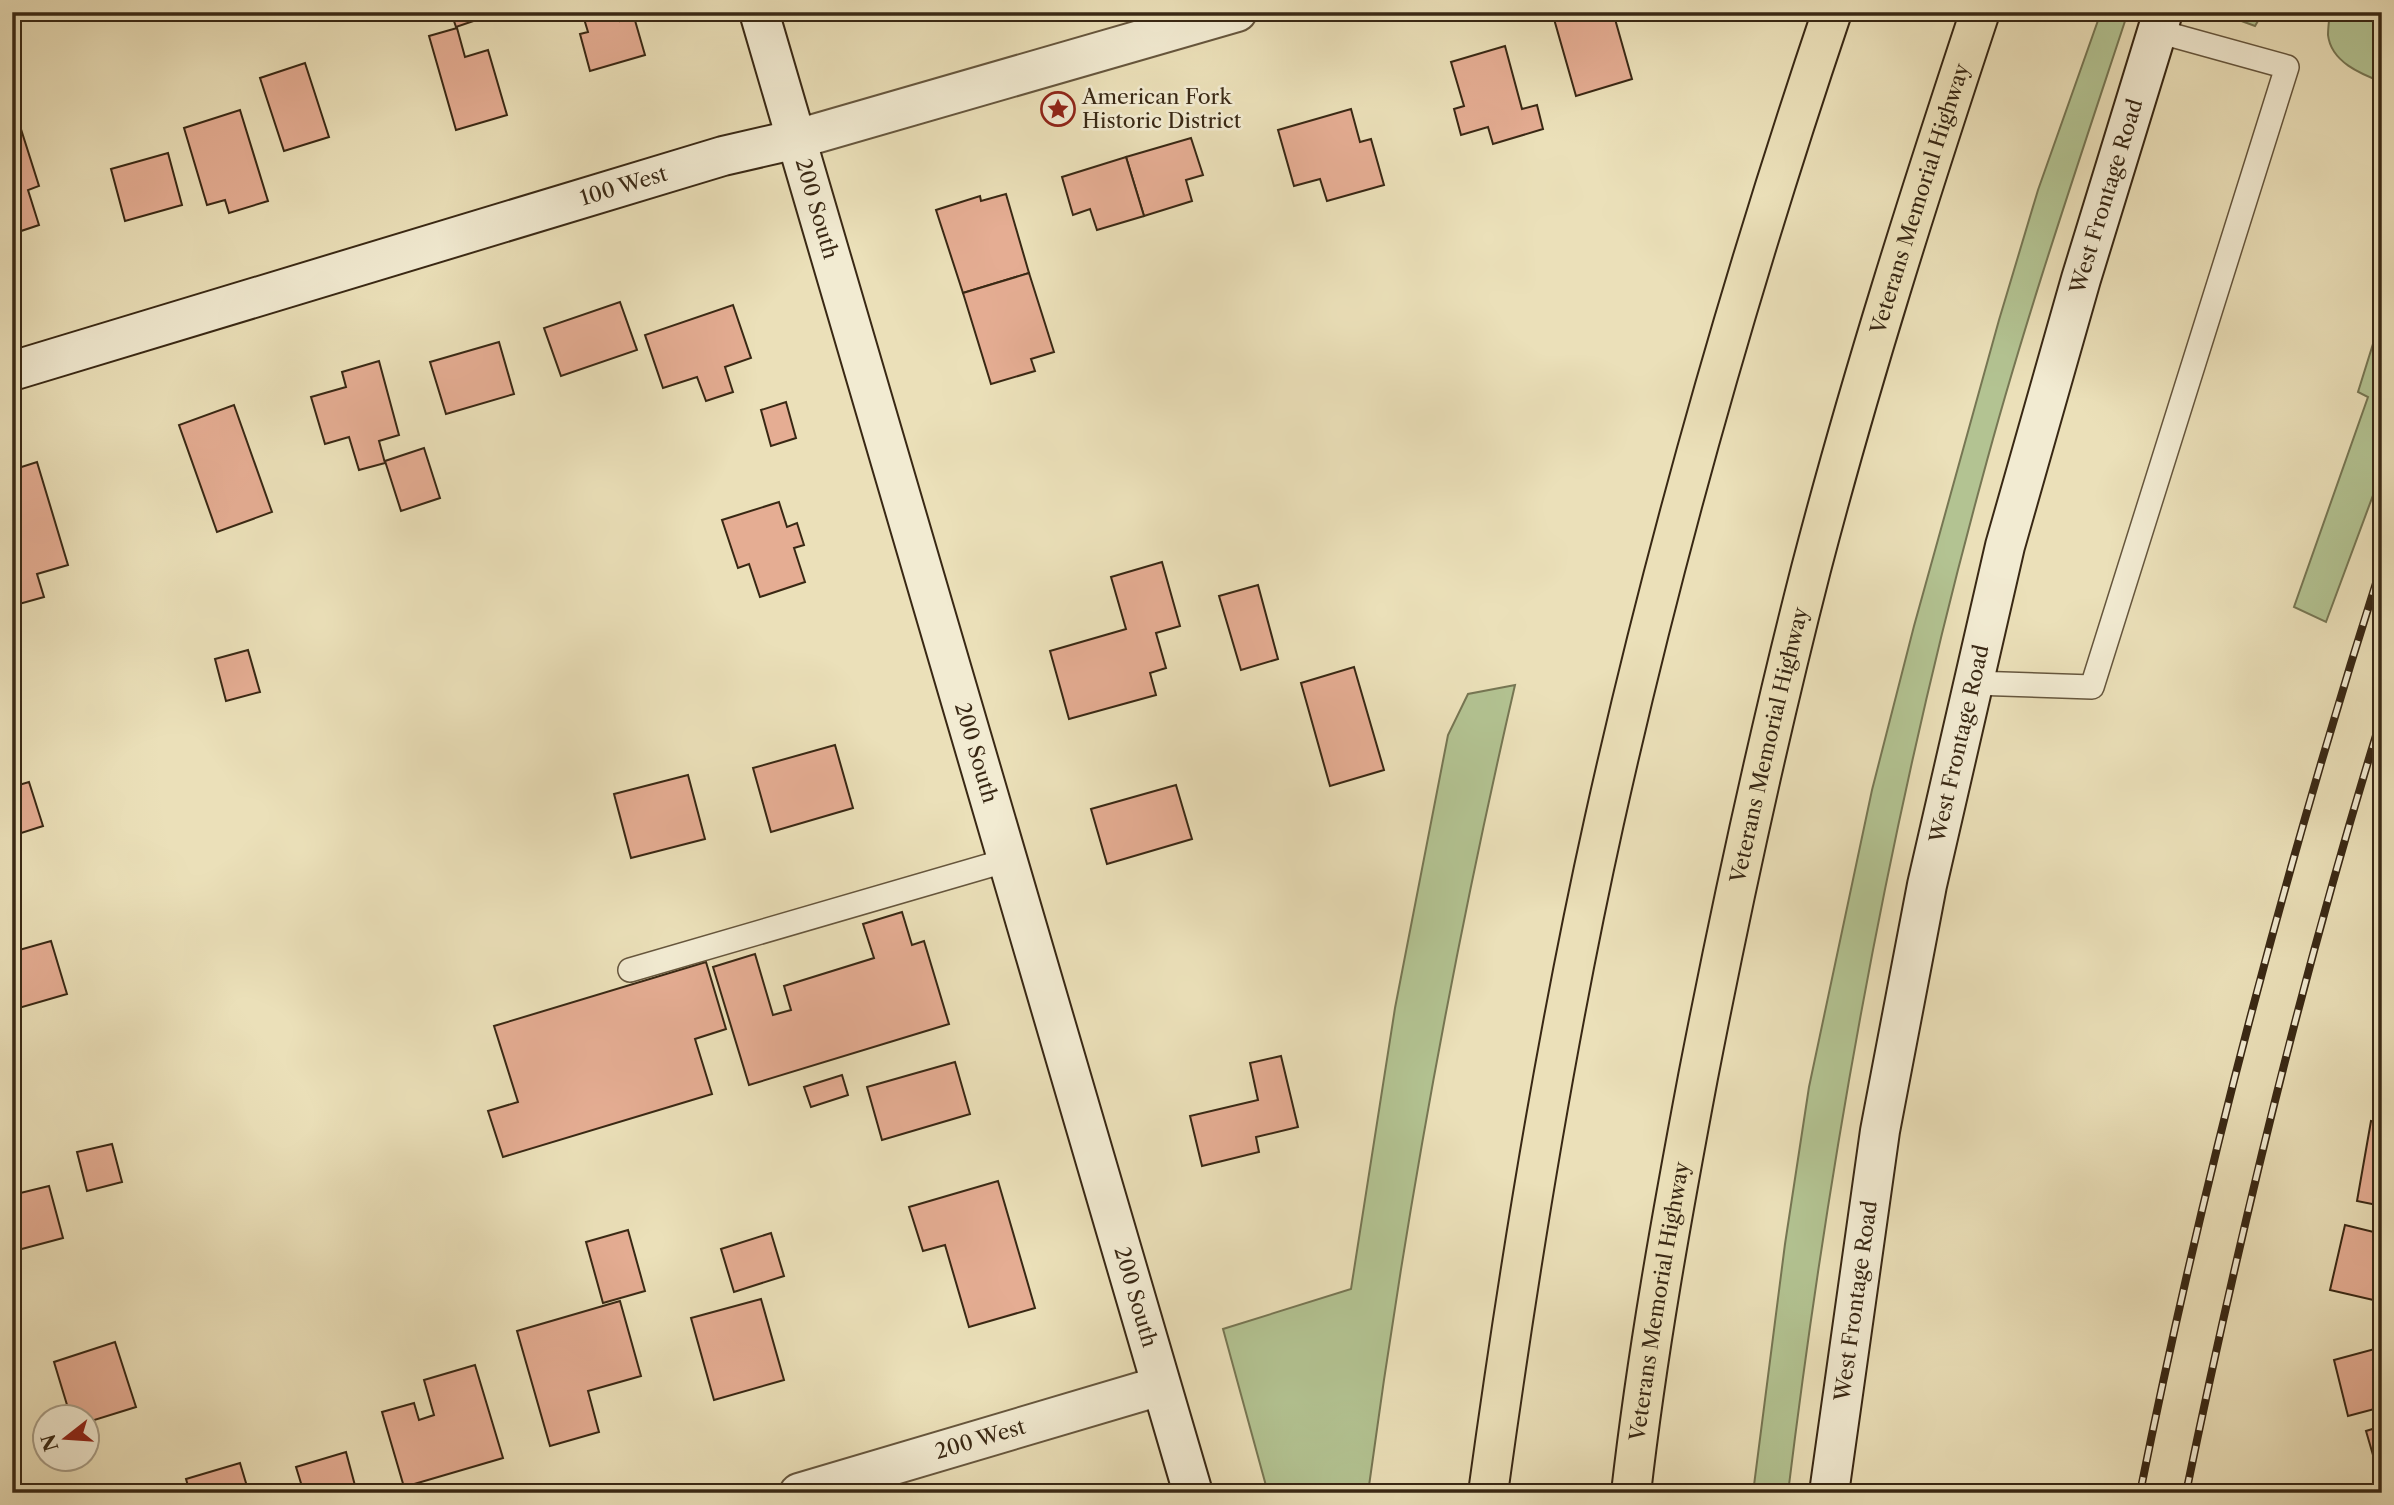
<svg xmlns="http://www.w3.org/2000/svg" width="2394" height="1505" viewBox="0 0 2394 1505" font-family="'Libre Caslon Text',serif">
	<rect width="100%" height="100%" fill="#ebe0b9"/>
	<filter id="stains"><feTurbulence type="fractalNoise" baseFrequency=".00286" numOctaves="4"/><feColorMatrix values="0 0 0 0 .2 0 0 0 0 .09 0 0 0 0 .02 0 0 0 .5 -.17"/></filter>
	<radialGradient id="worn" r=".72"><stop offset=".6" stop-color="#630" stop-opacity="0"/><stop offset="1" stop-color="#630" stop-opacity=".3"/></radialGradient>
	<g fill="#b3c392" stroke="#767653" stroke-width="2">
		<path d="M 2101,12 L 2128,12 C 2077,167 2024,322 1982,479 C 1891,812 1830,1151 1788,1493 L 1753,1493 L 1785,1244 L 1809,1087 L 1872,790 L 1914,626 L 1999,320 L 2038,190 Z"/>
		<polygon points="2217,12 2252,12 2261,16 2255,26"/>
		<path d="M 2330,12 L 2382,12 L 2382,82 C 2361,74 2331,62 2328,35 C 2328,28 2329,20 2330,12 Z"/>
		<polygon points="2382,315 2382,471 2326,622 2294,607 2368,397 2358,392"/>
		<path d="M 1515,685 C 1453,953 1405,1219 1368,1493 L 1268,1493 L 1223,1329 L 1351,1289 L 1395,1008 L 1448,735 L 1468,694 Z"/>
	</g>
	<g fill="#e5ad93" stroke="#392814" stroke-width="2">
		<polygon points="451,12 487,12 488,16 456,27"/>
		<polygon points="582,12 618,12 620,21 634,17 645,55 590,71 580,34 588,32"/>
		<polygon points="1552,12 1613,12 1632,79 1576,96"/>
		<polygon points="457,28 465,57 488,50 507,115 456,130 429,36"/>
		<polygon points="1505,46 1522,109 1537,105 1543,129 1493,144 1488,127 1461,135 1454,109 1464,106 1451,62"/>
		<polygon points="305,63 329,137 284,151 260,78"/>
		<polygon points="1351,109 1360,142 1371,139 1384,185 1327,201 1320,179 1294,186 1278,130"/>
		<polygon points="240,110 268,201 229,213 225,200 207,205 184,128"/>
		<polygon points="20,126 39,186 28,190 39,225 12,234 12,128"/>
		<polygon points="1191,138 1203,175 1186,180 1192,201 1144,216 1126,157"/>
		<polygon points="168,153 182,205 125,221 111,169"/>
		<polygon points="1126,157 1144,216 1097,230 1090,209 1073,215 1062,177"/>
		<polygon points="1006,194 1029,273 963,293 936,210 980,196 981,201"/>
		<polygon points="1029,273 1054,352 1031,359 1035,371 991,384 963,293"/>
		<polygon points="620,302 637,350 561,376 544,328"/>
		<polygon points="733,305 751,358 725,367 733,392 706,401 697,377 663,388 645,335"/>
		<polygon points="499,342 514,394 446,414 430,362"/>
		<polygon points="379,361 399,435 379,441 385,463 359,470 349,437 325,444 311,397 346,387 342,372"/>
		<polygon points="786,402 796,438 771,446 761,410"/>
		<polygon points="234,405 272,512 217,532 179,425"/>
		<polygon points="424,448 440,498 401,511 385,461"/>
		<polygon points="37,462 68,565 37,574 44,597 12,606 12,470"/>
		<polygon points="779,502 787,527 797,523 804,545 794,548 805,582 760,597 749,564 738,568 722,520"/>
		<polygon points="1162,562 1180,626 1156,633 1166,668 1150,673 1156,695 1069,719 1050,651 1126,629 1111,577"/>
		<polygon points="1258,585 1278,659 1241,670 1219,596"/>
		<polygon points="248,650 260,692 226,701 215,659"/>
		<polygon points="1354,667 1384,770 1330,786 1301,683"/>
		<polygon points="835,745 853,808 771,832 753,768"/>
		<polygon points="688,775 705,839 631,858 614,794"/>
		<polygon points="29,782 43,826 12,836 12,787"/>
		<polygon points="1176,785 1192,839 1107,864 1091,809"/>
		<polygon points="902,912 912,945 924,941 949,1024 749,1085 713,967 755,954 773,1015 791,1010 784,986 874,958 863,924"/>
		<polygon points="51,941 67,994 12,1010 12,952"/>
		<polygon points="706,962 726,1029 695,1039 712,1094 503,1157 488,1111 518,1102 494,1026"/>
		<polygon points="1281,1056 1298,1127 1256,1137 1259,1152 1202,1166 1190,1116 1258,1100 1250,1063"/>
		<polygon points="955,1062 970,1114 882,1140 867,1087"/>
		<polygon points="842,1075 848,1095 811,1107 804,1087"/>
		<polygon points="2382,1080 2382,1106 2377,1105"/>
		<polygon points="2371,1121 2382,1123 2382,1206 2357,1201"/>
		<polygon points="112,1144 122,1182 87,1191 77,1152"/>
		<polygon points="998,1181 1035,1308 969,1327 945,1245 923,1251 909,1207"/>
		<polygon points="49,1186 63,1238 18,1250 12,1227 12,1195"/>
		<polygon points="2345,1225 2382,1234 2382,1302 2330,1290"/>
		<polygon points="628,1230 645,1291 603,1303 586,1242"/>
		<polygon points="771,1233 784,1276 734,1292 721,1249"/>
		<polygon points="761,1299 784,1380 714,1400 691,1318"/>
		<polygon points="620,1301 641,1376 588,1391 599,1432 550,1446 517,1331"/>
		<polygon points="115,1342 136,1407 88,1422 88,1418 71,1418 54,1362"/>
		<polygon points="2382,1347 2382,1407 2348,1416 2334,1360"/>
		<polygon points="475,1365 503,1458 404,1487 382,1412 414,1403 419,1420 434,1415 424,1380"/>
		<polygon points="2382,1426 2382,1486 2366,1431"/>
		<polygon points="346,1452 357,1493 304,1493 296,1467"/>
		<polygon points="240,1463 249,1493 190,1493 186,1479"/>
	</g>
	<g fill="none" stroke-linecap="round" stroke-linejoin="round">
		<g stroke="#66563d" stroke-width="26">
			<g id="lane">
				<polyline points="1973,683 2092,687 2287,67 2157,31"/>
				<polyline points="630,970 1008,860"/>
			</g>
		</g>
		<g stroke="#66563d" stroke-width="42">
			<g id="street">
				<polyline points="797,139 1237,12"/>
				<path id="s1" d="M 799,1493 L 1160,1386"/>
			</g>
		</g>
		<g stroke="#392814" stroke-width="42">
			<g id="secondary">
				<path id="s2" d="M 759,12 L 1193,1493"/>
				<path id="s3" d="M 12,371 L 723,156 L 797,139"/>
				<path id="s4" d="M 1829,1493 L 1880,1131 L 1927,885 L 2005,546 L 2081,279 L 2163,12"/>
			</g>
		</g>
		<g stroke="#392814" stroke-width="42">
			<g id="highway">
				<path d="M 1488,1493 C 1519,1268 1555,1043 1604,822 C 1665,548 1742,278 1832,12"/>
				<path id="s5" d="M 1631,1493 C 1647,1353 1672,1215 1698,1077 C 1731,907 1768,737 1811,569 C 1860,381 1919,196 1980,12"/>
			</g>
		</g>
		<use href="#lane" stroke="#f2ebd2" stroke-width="23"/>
		<use href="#street" stroke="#f2ebd2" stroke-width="38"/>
		<use href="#secondary" stroke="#f2ebd2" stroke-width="38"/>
		<use href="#highway" stroke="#ebe0b9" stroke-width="38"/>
		<g stroke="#392814" stroke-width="8">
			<g id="rail">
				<path d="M 2140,1493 C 2203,1179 2285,869 2382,564"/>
				<path d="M 2186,1493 C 2240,1231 2303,971 2382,716"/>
			</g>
		</g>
		<use href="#rail" stroke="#f2ebd2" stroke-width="5" stroke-dasharray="16" stroke-linecap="butt"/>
	</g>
	<defs>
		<g id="sight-ring" transform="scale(1.75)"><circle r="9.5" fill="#f2ebd2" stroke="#8f2418" stroke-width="1.5"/><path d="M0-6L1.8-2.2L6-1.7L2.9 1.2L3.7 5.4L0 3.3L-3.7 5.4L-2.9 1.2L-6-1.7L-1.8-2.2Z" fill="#8f2418"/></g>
	</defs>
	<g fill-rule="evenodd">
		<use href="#sight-ring" x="1058" y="109"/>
	</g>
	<g text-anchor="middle" stroke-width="5" stroke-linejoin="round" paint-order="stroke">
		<g font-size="21" fill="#392814" stroke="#f2ebd2" text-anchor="start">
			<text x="1082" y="104">American Fork<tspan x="1082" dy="24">Historic District</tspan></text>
		</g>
		<g font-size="21" fill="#392814" stroke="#f2ebd2">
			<text dy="7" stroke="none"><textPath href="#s3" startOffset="639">100 West</textPath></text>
			<text dy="7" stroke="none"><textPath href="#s4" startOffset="1328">West Frontage Road</textPath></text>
			<text dy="7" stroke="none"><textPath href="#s5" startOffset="1328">Veterans Memorial Highway</textPath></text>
			<text dy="7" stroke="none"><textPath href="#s2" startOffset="205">200 South</textPath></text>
			<text dy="7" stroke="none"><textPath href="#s5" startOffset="761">Veterans Memorial Highway</textPath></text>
			<text dy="7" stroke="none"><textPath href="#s4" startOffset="761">West Frontage Road</textPath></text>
			<text dy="7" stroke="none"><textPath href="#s2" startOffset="772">200 South</textPath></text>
			<text dy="7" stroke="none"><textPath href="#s2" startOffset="1339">200 South</textPath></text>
			<text dy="7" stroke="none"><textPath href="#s5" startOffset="194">Veterans Memorial Highway</textPath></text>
			<text dy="7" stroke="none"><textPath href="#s4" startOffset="194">West Frontage Road</textPath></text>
			<text dy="7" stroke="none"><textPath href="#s1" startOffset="189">200 West</textPath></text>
		</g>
	</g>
	<rect width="2394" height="1505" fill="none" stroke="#ebe0b9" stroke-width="42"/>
	<rect x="14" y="14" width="2366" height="1477" fill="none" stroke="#392814" stroke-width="3.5"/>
	<rect x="21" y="21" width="2352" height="1463" fill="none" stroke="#392814" stroke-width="2"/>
	<g transform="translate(66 1438) rotate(253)"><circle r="33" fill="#f2ebd2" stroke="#a89d86" stroke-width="2"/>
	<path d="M0-5L12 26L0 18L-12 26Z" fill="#8f2418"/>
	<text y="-10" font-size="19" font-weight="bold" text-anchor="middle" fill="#392814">N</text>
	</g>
	<rect width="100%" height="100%" filter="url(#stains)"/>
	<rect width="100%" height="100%" fill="url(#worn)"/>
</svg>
